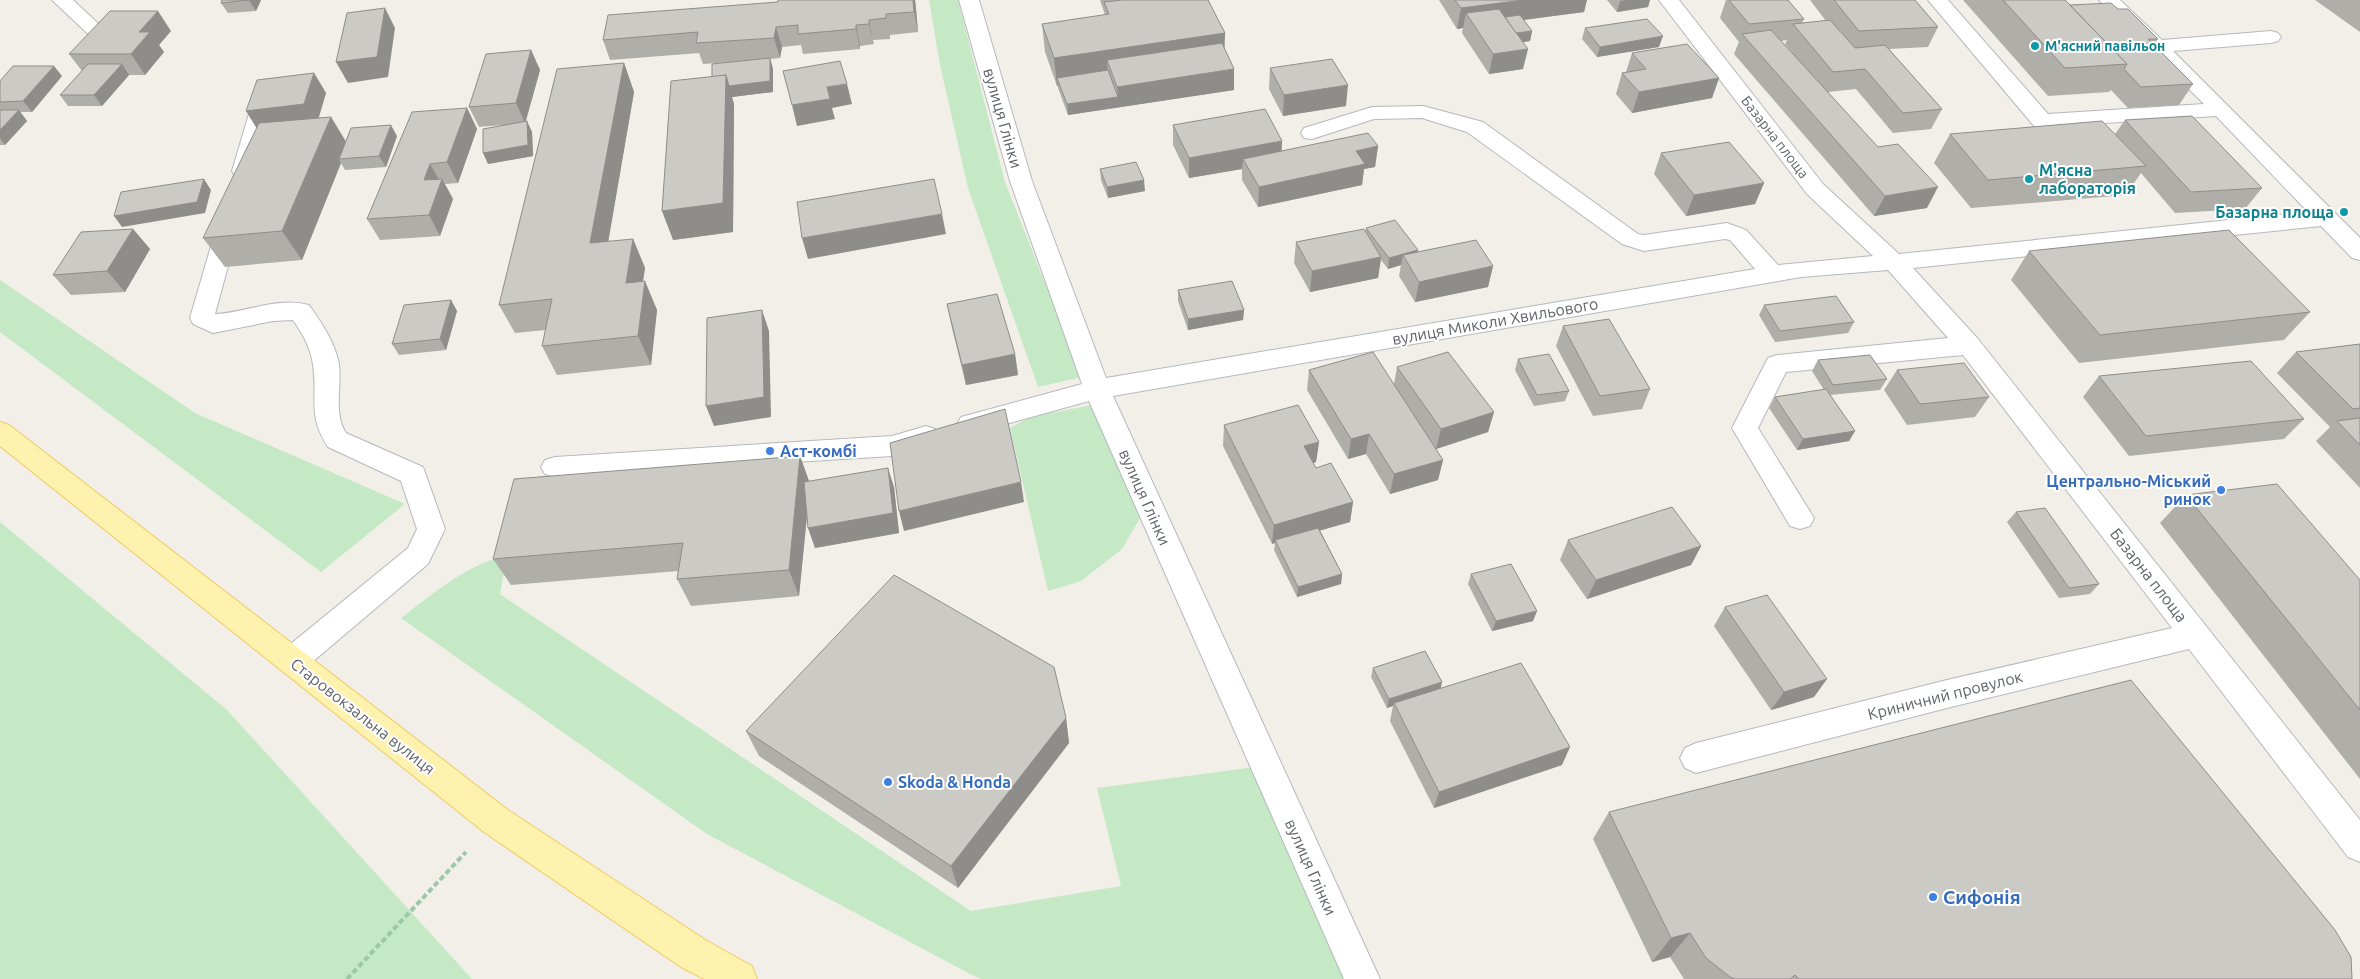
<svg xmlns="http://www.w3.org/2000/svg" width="2360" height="979" viewBox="0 0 2360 979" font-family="Ubuntu,sans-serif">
	<rect width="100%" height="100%" fill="#f1efe8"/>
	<g fill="#c5e8c5">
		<polygon points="929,0 958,0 1005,182 1082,377 1038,387 968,188 940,65"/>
		<polygon points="0,280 195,413 405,504 321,572 0,332"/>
		<polygon points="1097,404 1144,511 1122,549 1081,581 1048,591 1010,428 1030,417"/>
		<polygon points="0,522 227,710 472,979 0,979"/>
		<path d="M 507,555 L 500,594 L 971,911 L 1121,886 L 1097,788 L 1255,767 L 1349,979 L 981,979 L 972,975 L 707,834 L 401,618 C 435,592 465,566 507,555 Z"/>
	</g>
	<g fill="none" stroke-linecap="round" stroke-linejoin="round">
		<g stroke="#b5b8bc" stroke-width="2">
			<g id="minor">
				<polygon points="52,0 73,0 104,29 101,33 94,35 87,33"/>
				<polygon points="959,0 979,0 1032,181 1106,378 1755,269 1730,240 1725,239 1644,251 1622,244 1467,132 1422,118 1374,119 1312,139 1304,138 1301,133 1304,128 1372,107 1423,106 1483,122 1638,234 1644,235 1727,223 1746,230 1778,265 1873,256 1807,194 1659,0 1679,0 1823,184 1899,254 2308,212 2216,116 2042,127 2034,126 1928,0 1948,0 2048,114 2204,104 2099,0 2120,0 2162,40 2271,31 2278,33 2281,37 2278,41 2271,43 2173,51 2360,238 2360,260 2352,258 2321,226 1913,268 1978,339 2360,820 2360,862 2348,857 2189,649 1947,708 1696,773 1685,768 1680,758 1685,748 1696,743 1947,680 2172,628 1963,355 1786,372 1758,428 1814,518 1810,526 1800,529 1790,526 1732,428 1768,358 1777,355 1948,338 1888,270 1801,277 1113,396 1380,979 1344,979 1089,401 970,434 961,431 957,424 961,417 1082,384 1010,181"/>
				<polygon points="266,84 273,86 276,90 254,171 251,176 243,178 235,176 232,171 256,90 259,86"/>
				<path d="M 229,215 L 237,217 L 240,222 L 215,314 C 245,313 278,296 309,305 C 321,322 335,342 339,364 C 342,386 333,413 346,433 L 423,467 L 445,529 L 428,564 L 304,669 L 293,673 L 282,669 L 278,660 L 282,651 L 408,548 L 417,529 L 401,481 L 328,447 C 307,415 318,399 313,365 C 311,349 303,334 293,320 L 273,321 L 213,333 L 193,324 L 190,318 L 218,222 L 221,217 Z"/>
				<polygon points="926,426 935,429 939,436 935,443 892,456 555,477 545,474 541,467 545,460 555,457 892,436"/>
			</g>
		</g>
		<g stroke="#f2c960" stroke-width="2">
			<polygon id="major" points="0,422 9,425 508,810 707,941 752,966 757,979 704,979 681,967 484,832 0,446"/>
		</g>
		<polyline stroke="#9cc7a9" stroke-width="4" stroke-dasharray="5.5 3" stroke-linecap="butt" points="347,979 466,852"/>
		<use href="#minor" fill="#fff" fill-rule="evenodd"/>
		<use href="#major" fill="#fff2af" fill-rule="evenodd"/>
	</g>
	<g fill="#afaea9" fill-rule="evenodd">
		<polygon points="222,0 261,0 256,11 228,13 221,3"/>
		<polygon points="778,0 915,0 916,9 918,32 890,35 890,39 873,40 874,44 860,46 860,49 803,54 801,45 782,47 780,58 770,59 773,69 773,92 732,97 734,104 733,232 673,240 712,77 746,61 703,64 699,53 610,60 603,40 778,2"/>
		<polygon points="1100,0 1208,0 1225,33 1224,49 1234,69 1234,90 1068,115 1058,88 1058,86 1057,86 1045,52 1042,24 1105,15"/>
		<polygon points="1439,0 1587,0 1584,12 1524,20 1532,31 1530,41 1523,42 1523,69 1489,74 1462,33 1463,28 1457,29"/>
		<polygon points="1607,0 1650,0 1648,7 1617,12"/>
		<path d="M 1726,0 L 1788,0 L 1804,19 L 1802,23 L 1826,21 L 1810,0 L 1915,0 L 1938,27 L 1928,47 L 1889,49 L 1942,109 L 1931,129 L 1893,133 L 1856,89 L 1828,92 L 1927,208 L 1874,216 L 1734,54 L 1739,42 L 1720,18 ZM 1787,40 L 1785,44 L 1795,56 L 1781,41 Z"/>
		<polygon points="1963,0 2065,0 2070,5 2118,9 2158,39 2154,45 2193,84 2179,105 2128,108 2111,90 2109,92 2048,96"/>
		<polygon points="2315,0 2360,0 2360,32"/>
		<polygon points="1585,28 1659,47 1597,57 1582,39"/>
		<polygon points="171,31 159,45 164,52 145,75 129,75 102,106 68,106 60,95 82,71 69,54"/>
		<polygon points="531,50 540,70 526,121 532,132 533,156 488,164 502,125 479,127 469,107"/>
		<polygon points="1632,53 1719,78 1712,98 1632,113 1616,94 1622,73 1626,72"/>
		<polygon points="624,63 634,92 608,242 633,239 645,268 643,281 657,310 651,365 557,375 542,346 546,330 515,333 499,305"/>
		<polygon points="1270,68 1346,106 1283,116 1269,89"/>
		<polygon points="314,73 326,93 318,118 331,117 346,142 397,136 386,167 345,170 341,163 302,260 225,267 203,238"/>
		<polygon points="62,76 32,112 20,112 27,121 5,145 0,145 0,81"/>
		<polygon points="467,108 477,129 458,183 445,184 453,199 440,236 380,240 367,219"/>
		<polygon points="2125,120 2262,188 2245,209 2175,213 2141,173 2126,195 1971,208 1934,163 1950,134 2115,134"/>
		<polygon points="1173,125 1282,141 1281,151 1378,146 1375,167 1364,169 1362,185 1258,207 1242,180 1242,169 1189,178 1173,145"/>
		<polygon points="1661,153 1764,183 1755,204 1686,216 1654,174"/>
		<polygon points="1100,169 1145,191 1108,198 1101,180"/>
		<polygon points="1366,228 1418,250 1418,252 1493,266 1488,287 1415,302 1399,276 1401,265 1388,269 1381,260 1378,278 1310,292 1294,263 1296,242 1366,230"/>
		<polygon points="133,229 150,249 125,292 71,295 53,275"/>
		<polygon points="2029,251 2310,312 2284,340 2079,363 2011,280"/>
		<polygon points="1178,290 1244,310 1243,320 1188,330 1178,301"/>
		<polygon points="451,300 457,311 446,350 399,355 392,344"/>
		<polygon points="947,304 1015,354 1018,375 966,385 951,324"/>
		<polygon points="1764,305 1854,322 1848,333 1775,342 1759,315"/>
		<polygon points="1563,326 1650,389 1642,409 1593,416 1556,346"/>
		<polygon points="2360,344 2360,488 2316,441 2330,427 2277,373 2296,352"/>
		<polygon points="1518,359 1569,391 1565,401 1534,406 1515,370"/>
		<polygon points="1818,360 1887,379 1880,390 1830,395 1855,431 1849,441 1797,450 1769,408 1775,397 1824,390 1812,371"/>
		<polygon points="1397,367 1494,412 1488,432 1436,449 1426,435 1443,460 1438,480 1390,494 1366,454 1348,459 1307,390 1309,370 1394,384"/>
		<polygon points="1897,370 1989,397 1975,417 1907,425 1884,390"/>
		<polygon points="2099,376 2304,419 2284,439 2129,456 2083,397"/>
		<polygon points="1224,425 1319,442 1316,462 1313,463 1316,468 1353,502 1350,522 1320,530 1342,574 1341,584 1297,597 1274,550 1275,543 1272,544 1223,446"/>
		<polygon points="800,456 809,481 894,487 899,533 815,548 807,517 799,596 691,606 677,579 678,571 511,585 493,559"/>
		<polygon points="2186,495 2360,580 2360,779 2160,523"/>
		<polygon points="2016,512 2099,584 2090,594 2059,598 2007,522"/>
		<polygon points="1568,540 1701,546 1691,565 1587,599 1560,560"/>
		<polygon points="1471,574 1533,621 1492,631 1468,584"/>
		<polygon points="1725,607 1814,697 1771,710 1714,626"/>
		<polygon points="1373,668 1441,688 1562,765 1434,808 1390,721 1393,706 1387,708 1371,677"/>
		<polygon points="1066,718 1069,743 958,888 759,756 746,731"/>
		<polygon points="1609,812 2352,979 1684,979 1670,957 1652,962 1593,839"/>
	</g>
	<g fill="#8f8d8a">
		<polygon points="249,0 261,0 256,11"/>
		<polygon points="913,0 915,0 916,9 918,32 914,12"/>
		<polygon points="1524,0 1587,0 1584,12 1500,23 1466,13 1463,28 1457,29 1461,8"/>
		<polygon points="1627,0 1650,0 1648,7 1617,12 1620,1"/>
		<polygon points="385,8 395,28 388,77 348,83 336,62"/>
		<polygon points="158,11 171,31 159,45 164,52 145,75 131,54 139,32"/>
		<polygon points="869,20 873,40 874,44 869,24"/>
		<polygon points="856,25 860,46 860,49 856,29"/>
		<polygon points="776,27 782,47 780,58 774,38"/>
		<polygon points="1532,31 1530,41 1506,45 1508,34"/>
		<polygon points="1225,33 1224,62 1107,60 1108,79 1057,78 1058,86 1057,86 1054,58"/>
		<polygon points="1663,36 1659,47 1597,57 1600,47"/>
		<polygon points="1528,49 1523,69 1489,74 1493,54"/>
		<polygon points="531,50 540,70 525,123 516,103"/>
		<polygon points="770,58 773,69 773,92 732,97 734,104 733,232 673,240 662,211 726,75"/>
		<polygon points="624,63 634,92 603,272 590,243"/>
		<polygon points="122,64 129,75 102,106 94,95"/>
		<polygon points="54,66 62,76 32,112 23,101"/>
		<polygon points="1234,69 1234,90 1068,115 1067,104 1118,97 1117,87"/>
		<polygon points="314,73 326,93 317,124 259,132 246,111"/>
		<polygon points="1719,78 1712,98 1632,113 1639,92"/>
		<polygon points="847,84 852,104 832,108 835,119 797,126 792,105 827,87"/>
		<polygon points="1348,85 1346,106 1283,116 1284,95"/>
		<polygon points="467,108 477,129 458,183 447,162"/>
		<polygon points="19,110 27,121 5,145 0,138 0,130"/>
		<polygon points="331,117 348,145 339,159 341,163 302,260 282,231"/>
		<polygon points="527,121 532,132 533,156 488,164 483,153"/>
		<polygon points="391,125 397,136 386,167 379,156"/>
		<polygon points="1282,141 1281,162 1243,159 1242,169 1189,178 1189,158"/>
		<polygon points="1378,146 1375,167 1364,169 1362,185 1258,207 1259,187 1356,151"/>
		<polygon points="430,164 441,183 442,179 453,199 440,236 429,215 424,180"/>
		<polygon points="204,179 211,190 205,213 122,227 114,216"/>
		<polygon points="1144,180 1145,191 1108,198 1107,187"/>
		<polygon points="1764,183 1755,204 1686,216 1694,195"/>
		<polygon points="1938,187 1927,208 1874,216 1885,196"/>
		<polygon points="942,214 946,234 808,259 802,238"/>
		<polygon points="133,229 150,249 125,292 107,271"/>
		<polygon points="633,239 645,268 638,312 626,283"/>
		<polygon points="1418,250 1416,261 1403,255 1401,265 1388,269 1389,258"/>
		<polygon points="1381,257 1378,278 1310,292 1312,271"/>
		<polygon points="1493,266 1488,287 1415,302 1419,282"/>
		<polygon points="645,281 657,310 651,365 638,336"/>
		<polygon points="451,300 457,311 446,350 440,339"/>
		<polygon points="762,310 769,331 771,417 714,426 706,406"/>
		<polygon points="1244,310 1243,320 1188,330 1188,319"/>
		<polygon points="1015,354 1018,375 966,385 962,365"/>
		<polygon points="1494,412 1488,432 1436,449 1441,429"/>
		<polygon points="1855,431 1849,441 1797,450 1803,439"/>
		<polygon points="1369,434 1366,454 1348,459 1351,439"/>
		<polygon points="1319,442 1316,462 1301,466 1304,446"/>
		<polygon points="800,456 810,484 799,596 789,570"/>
		<polygon points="1443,460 1438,480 1390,494 1394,474"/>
		<polygon points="888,468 894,487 899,533 815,548 808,528"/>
		<polygon points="1021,482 1024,502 904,531 899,511"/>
		<polygon points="1353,502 1350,522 1277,543 1275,540 1275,543 1272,544 1274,525"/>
		<polygon points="1701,546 1691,565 1587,599 1596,580"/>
		<polygon points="1342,574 1341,584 1297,597 1298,587"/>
		<polygon points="1537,611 1533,621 1492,631 1496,621"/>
		<polygon points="1827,679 1814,697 1771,710 1784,692"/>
		<polygon points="1442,682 1440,692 1394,703 1393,706 1387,708 1389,699"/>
		<polygon points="1066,718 1069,743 958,888 951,866"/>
		<polygon points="1570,747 1562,765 1434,808 1439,792"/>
		<polygon points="1690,933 1670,957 1652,962 1671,938"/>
	</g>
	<g fill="#cccac5" stroke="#8f8d8a">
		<polygon points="222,0 249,0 221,3"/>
		<polygon points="778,0 913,0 914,12 886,14 886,18 869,20 869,24 856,25 856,29 798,34 798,25 776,27 774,38 696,43 698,32 603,40 608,15 778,2"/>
		<polygon points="1122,0 1208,0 1225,33 1054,58 1042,24 1109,14 1104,2"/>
		<polygon points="1455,0 1524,0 1461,8"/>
		<polygon points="1729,0 1788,0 1804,19 1749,24"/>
		<polygon points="1834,0 1915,0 1938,27 1859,31"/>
		<polygon points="2003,0 2065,0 2127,64 2065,68"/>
		<polygon points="2111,3 2118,9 2128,9 2158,39 2148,39 2193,84 2141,87 2124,69 2127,64 2070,5"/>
		<polygon points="385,8 377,57 336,62 347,13"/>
		<polygon points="1499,9 1528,49 1493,54 1466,13"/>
		<polygon points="110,11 158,11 139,32 150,32 131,54 69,54"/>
		<polygon points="1520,15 1532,31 1516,33 1505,17"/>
		<polygon points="1647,19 1663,36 1600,47 1585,28"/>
		<polygon points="1830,20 1855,48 1885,45 1942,109 1903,113 1865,69 1833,72 1793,24"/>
		<polygon points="1771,30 1878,147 1898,144 1938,187 1885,196 1742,34"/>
		<polygon points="1222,43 1234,69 1117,87 1107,60"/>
		<polygon points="1687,44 1719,78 1639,92 1622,73 1646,69 1632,53"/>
		<polygon points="531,50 516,103 469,107 486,54"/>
		<polygon points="770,58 770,81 729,86 726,75 712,77 712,64"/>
		<polygon points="1332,59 1348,85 1284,95 1270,68"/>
		<polygon points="840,61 847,84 827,87 830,99 792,105 783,71"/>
		<polygon points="624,63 590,243 633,239 626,283 645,281 638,336 542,346 552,299 499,305 557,69"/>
		<polygon points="88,64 122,64 94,95 60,95"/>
		<polygon points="13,66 54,66 23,101 0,102 0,81"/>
		<polygon points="1108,70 1118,97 1067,104 1057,78"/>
		<polygon points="314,73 304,104 246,111 257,80"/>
		<polygon points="726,75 723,203 662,211 671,81"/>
		<polygon points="467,108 447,162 430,164 424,180 442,179 429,215 367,219 412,112"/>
		<polygon points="1265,109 1282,141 1189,158 1173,125"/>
		<polygon points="0,110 19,110 0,130"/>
		<polygon points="2192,116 2262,188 2191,192 2125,120"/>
		<polygon points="331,117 282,231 203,238 259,123"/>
		<polygon points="527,121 528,145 483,153 483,129"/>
		<polygon points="2102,121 2146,166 1988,180 1950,134"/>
		<polygon points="391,125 379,156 339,159 351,128"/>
		<polygon points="1368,133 1378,146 1356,151 1365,164 1259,187 1243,159"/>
		<polygon points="1729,142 1764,183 1694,195 1661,153"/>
		<polygon points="1136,162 1144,180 1107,187 1100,169"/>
		<polygon points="204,179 197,202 114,216 121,192"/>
		<polygon points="934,179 942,214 802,238 797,202"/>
		<polygon points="1395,220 1418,250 1389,258 1366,228"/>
		<polygon points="133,229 107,271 53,275 81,232"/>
		<polygon points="1364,229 1381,257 1312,271 1296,242"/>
		<polygon points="2229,230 2310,312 2100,335 2029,251"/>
		<polygon points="1476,240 1493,266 1419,282 1403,255"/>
		<polygon points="1232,281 1244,310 1188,319 1178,290"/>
		<polygon points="997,294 1015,354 962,365 947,304"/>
		<polygon points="1836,296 1854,322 1780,331 1764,305"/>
		<polygon points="451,300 440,339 392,344 404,305"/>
		<polygon points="762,310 764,397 706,406 707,318"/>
		<polygon points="1609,319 1650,389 1600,396 1563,326"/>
		<polygon points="2360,344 2360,408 2353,409 2296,352"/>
		<polygon points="1373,352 1443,460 1394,474 1369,434 1351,439 1309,370"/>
		<polygon points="1448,352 1494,412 1441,429 1397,367"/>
		<polygon points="1549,354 1569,391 1537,395 1518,359"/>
		<polygon points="1870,355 1887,379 1833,385 1818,360"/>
		<polygon points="2251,361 2304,419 2146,436 2099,376"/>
		<polygon points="1964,363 1989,397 1920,404 1897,370"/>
		<polygon points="1826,389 1855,431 1803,439 1775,397"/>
		<polygon points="1298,405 1319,442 1304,446 1316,468 1331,463 1353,502 1274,525 1224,425"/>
		<polygon points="1005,409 1021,482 899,511 890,443"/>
		<polygon points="2360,418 2360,445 2337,421"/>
		<polygon points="800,456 789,570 677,579 683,543 493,559 514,479"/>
		<polygon points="888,468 893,513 808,528 804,482"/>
		<polygon points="2277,484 2360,580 2360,710 2186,495"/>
		<polygon points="1672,507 1701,546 1596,580 1568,540"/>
		<polygon points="2045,508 2099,584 2069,588 2016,512"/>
		<polygon points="1318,528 1342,574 1298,587 1275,540"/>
		<polygon points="1511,564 1537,611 1496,621 1471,574"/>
		<polygon points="894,575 1054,667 1066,718 951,866 746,731"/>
		<polygon points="1767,595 1827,679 1784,692 1725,607"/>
		<polygon points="1425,651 1442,682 1389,699 1373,668"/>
		<polygon points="1521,663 1570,747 1439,792 1394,703"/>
		<polygon points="2131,680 2335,930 2351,957 2352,979 1799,979 1795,975 1790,979 1735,979 1730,977 1706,958 1690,933 1671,938 1609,812"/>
	</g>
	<g fill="#0f9aa8" stroke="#fff" stroke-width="2">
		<circle cx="2035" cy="46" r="5"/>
		<circle cx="2029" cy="179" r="5"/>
		<circle cx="2344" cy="212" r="5"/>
	</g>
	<g fill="#3f7fe0" stroke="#fff" stroke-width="2">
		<circle cx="770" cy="451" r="5"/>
		<circle cx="2221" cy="490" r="5"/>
		<circle cx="888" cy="782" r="5"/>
		<circle cx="1933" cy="897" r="5"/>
	</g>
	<g text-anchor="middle" stroke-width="4" stroke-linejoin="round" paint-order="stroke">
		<g font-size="14" font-weight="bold" fill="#0d838f" stroke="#fff" text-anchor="start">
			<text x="2045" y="51">М'ясний павільон</text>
		</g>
		<g font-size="14" fill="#5f6368" stroke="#fff">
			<text transform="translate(1775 137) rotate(52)" y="5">Базарна площа</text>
		</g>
		<g font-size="16" fill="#5f6368" stroke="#fff">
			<text transform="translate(1003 118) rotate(74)" y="6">вулиця Глінки</text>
			<text transform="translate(1495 321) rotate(-10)" y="6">вулиця Миколи Хвильового</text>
			<text transform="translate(1145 497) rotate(66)" y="6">вулиця Глінки</text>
			<text transform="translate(2149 575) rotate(52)" y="6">Базарна площа</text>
			<text transform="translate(1945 695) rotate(-14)" y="6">Криничний провулок</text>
			<text transform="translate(363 716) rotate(38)" y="6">Старовокзальна вулиця</text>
			<text transform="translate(1311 867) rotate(66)" y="6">вулиця Глінки</text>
		</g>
		<g font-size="16" font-weight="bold" fill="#0d838f" stroke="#fff" text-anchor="start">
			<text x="2039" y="176">М'ясна<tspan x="2039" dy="18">лабораторія</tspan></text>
			<text x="2334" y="218" text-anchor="end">Базарна площа</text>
		</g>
		<g font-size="16" font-weight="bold" fill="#366cbe" stroke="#fff" text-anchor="start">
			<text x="780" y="457">Аст-комбі</text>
			<text x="2211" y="487" text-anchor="end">Центрально-Міський<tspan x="2211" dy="18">ринок</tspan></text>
			<text x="898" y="788">Skoda &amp; Honda</text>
		</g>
		<g font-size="19" font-weight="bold" fill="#366cbe" stroke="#fff" text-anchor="start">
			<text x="1943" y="904">Сифонія</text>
		</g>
	</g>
</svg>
